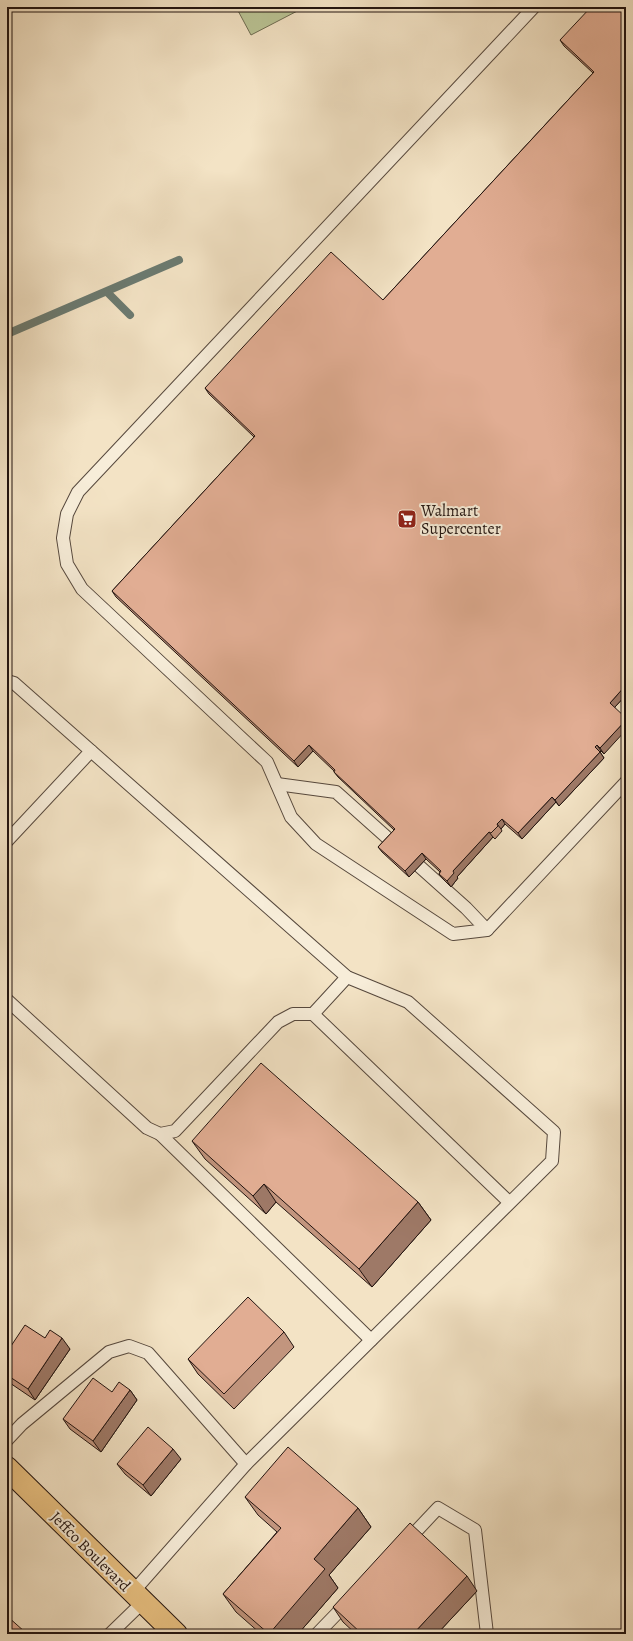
<svg xmlns="http://www.w3.org/2000/svg" width="633" height="1641" viewBox="0 0 633 1641" font-family="Alegreya,serif">
	<rect width="100%" height="100%" fill="#f3e3c5"/>
	<filter id="stains"><feTurbulence type="fractalNoise" baseFrequency=".005" numOctaves="4"/><feColorMatrix values="0 0 0 0 .2 0 0 0 0 .09 0 0 0 0 .02 0 0 0 .5 -.17"/></filter>
	<radialGradient id="worn" r=".72"><stop offset=".6" stop-color="#630" stop-opacity="0"/><stop offset="1" stop-color="#630" stop-opacity=".3"/></radialGradient>
	<polygon fill="#bac495" stroke="#6e6c52" points="236,7 305,7 251,35"/>
	<g fill="none" stroke-linecap="round" stroke-linejoin="round">
		<g stroke="#6b7a70" stroke-width="8">
			<polyline points="107,292 130,315"/>
			<polyline points="7,334 179,260"/>
		</g>
		<g stroke="#56483d" stroke-width="14">
			<g id="lane">
				<polyline points="534,7 78,492 67,514 63,538 67,564 82,589 267,762 291,817 316,844 453,934 487,930 626,782"/>
				<polyline points="7,681 14,683 347,977 408,1002 554,1132 552,1161 246,1464 133,1592"/>
				<polyline points="277,784 336,792 392,842"/>
				<polyline points="7,841 91,751"/>
				<polyline points="419,866 466,908 487,930"/>
				<polyline points="7,1000 147,1128 160,1134 175,1131 278,1022 293,1014 313,1014 509,1202"/>
				<polyline points="313,1014 347,977"/>
				<polyline points="160,1134 371,1340"/>
				<polyline points="7,1440 22,1424 109,1352 129,1346 148,1353 246,1464"/>
				<polyline points="407,1541 438,1508 475,1530 487,1634"/>
				<polyline points="110,1634 143,1602"/>
				<polyline points="317,1634 348,1602"/>
			</g>
		</g>
		<g stroke="#221410" stroke-width="24">
			<polyline id="primary" points="7,1468 176,1634"/>
		</g>
		<use href="#lane" stroke="#f7edd9" stroke-width="12"/>
		<use href="#primary" stroke="#eac282" stroke-width="22"/>
	</g>
	<g fill="#c2957e" stroke="#221410">
		<polygon points="626,7 626,695 615,707 604,754 601,751 600,752 604,758 559,806 556,802 522,839 505,824 501,829 502,831 495,839 493,837 457,877 458,878 451,887 443,879 439,874 440,872 426,859 409,877 382,852 378,847 394,830 338,777 334,772 334,771 313,751 298,767 116,597 112,591 254,437 209,394 205,388 383,300 593,73 564,46 560,40"/>
		<polygon points="192,1141 418,1202 431,1220 372,1287 276,1202 266,1214 205,1159"/>
		<polygon points="284,1332 294,1347 234,1409 198,1374 188,1359"/>
		<polygon points="45,1338 70,1349 35,1400 7,1381 7,1352"/>
		<polygon points="130,1390 137,1400 101,1452 70,1429 63,1419 112,1392"/>
		<polygon points="181,1459 151,1496 125,1474 117,1464"/>
		<polygon points="245,1497 358,1508 371,1527 329,1575 338,1588 298,1634 261,1634 236,1612 223,1594 277,1532 258,1515"/>
		<polygon points="477,1591 437,1634 356,1634 343,1622 333,1607"/>
	</g>
	<g fill="#9e7967" stroke="#221410">
		<polygon points="626,685 626,695 614,708 610,703"/>
		<polygon points="626,720 626,730 604,754 600,748"/>
		<polygon points="309,745 313,751 298,767 294,761"/>
		<polygon points="597,745 601,751 599,753 595,747"/>
		<polygon points="600,752 604,758 559,806 555,800"/>
		<polygon points="552,797 556,802 522,839 518,833"/>
		<polygon points="502,819 505,824 501,829 497,824"/>
		<polygon points="489,832 493,837 457,877 458,878 451,887 447,881 453,871"/>
		<polygon points="422,853 426,859 409,877 405,871"/>
		<polygon points="264,1184 276,1202 266,1214 253,1196"/>
		<polygon points="418,1202 431,1220 372,1287 359,1269"/>
		<polygon points="62,1338 70,1349 35,1400 28,1389"/>
		<polygon points="130,1390 137,1400 101,1452 93,1441"/>
		<polygon points="173,1449 181,1459 151,1496 143,1485"/>
		<polygon points="358,1508 371,1527 329,1575 338,1588 298,1634 269,1634 314,1559"/>
		<polygon points="467,1576 477,1591 437,1634 413,1634"/>
	</g>
	<g fill="#e1ad93" stroke="#221410">
		<polygon points="591,7 626,7 626,685 610,703 626,718 626,720 600,748 597,745 595,747 600,752 555,800 552,797 518,833 502,819 497,824 498,826 491,833 489,832 453,871 454,873 447,881 439,874 441,871 422,853 405,871 378,847 395,829 334,772 335,770 309,745 294,761 112,591 255,436 205,388 331,252 383,300 594,72 560,40"/>
		<polygon points="261,1063 418,1202 359,1269 264,1184 253,1196 192,1141"/>
		<polygon points="248,1297 284,1332 224,1394 188,1359"/>
		<polygon points="25,1325 45,1338 50,1330 62,1338 28,1389 7,1375 7,1352"/>
		<polygon points="93,1378 112,1392 119,1382 130,1390 93,1441 63,1419"/>
		<polygon points="148,1427 173,1449 143,1485 117,1464"/>
		<polygon points="288,1447 358,1508 314,1559 325,1569 269,1634 223,1594 281,1528 245,1497"/>
		<polygon points="410,1523 467,1576 413,1634 362,1634 333,1607"/>
		<polygon points="7,1616 25,1632 23,1634 7,1634"/>
	</g>
	<defs>
		<g id="supermarket-square" transform="scale(1)"><rect x="-9" y="-9" width="18" height="18" rx="4" fill="#8f2418" stroke="#f7edd9"/><path d="M-6-5.5h2.5l.6 2H6L4.5 2H-2.5L-4.4-4H-6ZM-1.5 3.2a1.3 1.3 0 1 0 .1 0ZM3 3.2a1.3 1.3 0 1 0 .1 0Z" fill="#fff"/></g>
	</defs>
	<g fill-rule="evenodd">
		<use href="#supermarket-square" x="407" y="519"/>
	</g>
	<g text-anchor="middle" stroke-width="4" stroke-linejoin="round" paint-order="stroke">
		<g font-size="16" fill="#221410" stroke="#f7edd9" text-anchor="start">
			<text x="421" y="516">Walmart<tspan x="421" dy="18">Supercenter</tspan></text>
		</g>
		<g font-size="16" fill="#221410" stroke="#f7edd9">
			<text transform="translate(91 1551) rotate(45)" y="6">Jeffco Boulevard</text>
		</g>
	</g>
	<rect width="633" height="1641" fill="none" stroke="#f3e3c5" stroke-width="24"/>
	<rect x="8" y="8" width="617" height="1625" fill="none" stroke="#221410" stroke-width="2"/>
	<rect x="12" y="12" width="609" height="1617" fill="none" stroke="#221410"/>
	<rect width="100%" height="100%" filter="url(#stains)"/>
	<rect width="100%" height="100%" fill="url(#worn)"/>
</svg>
